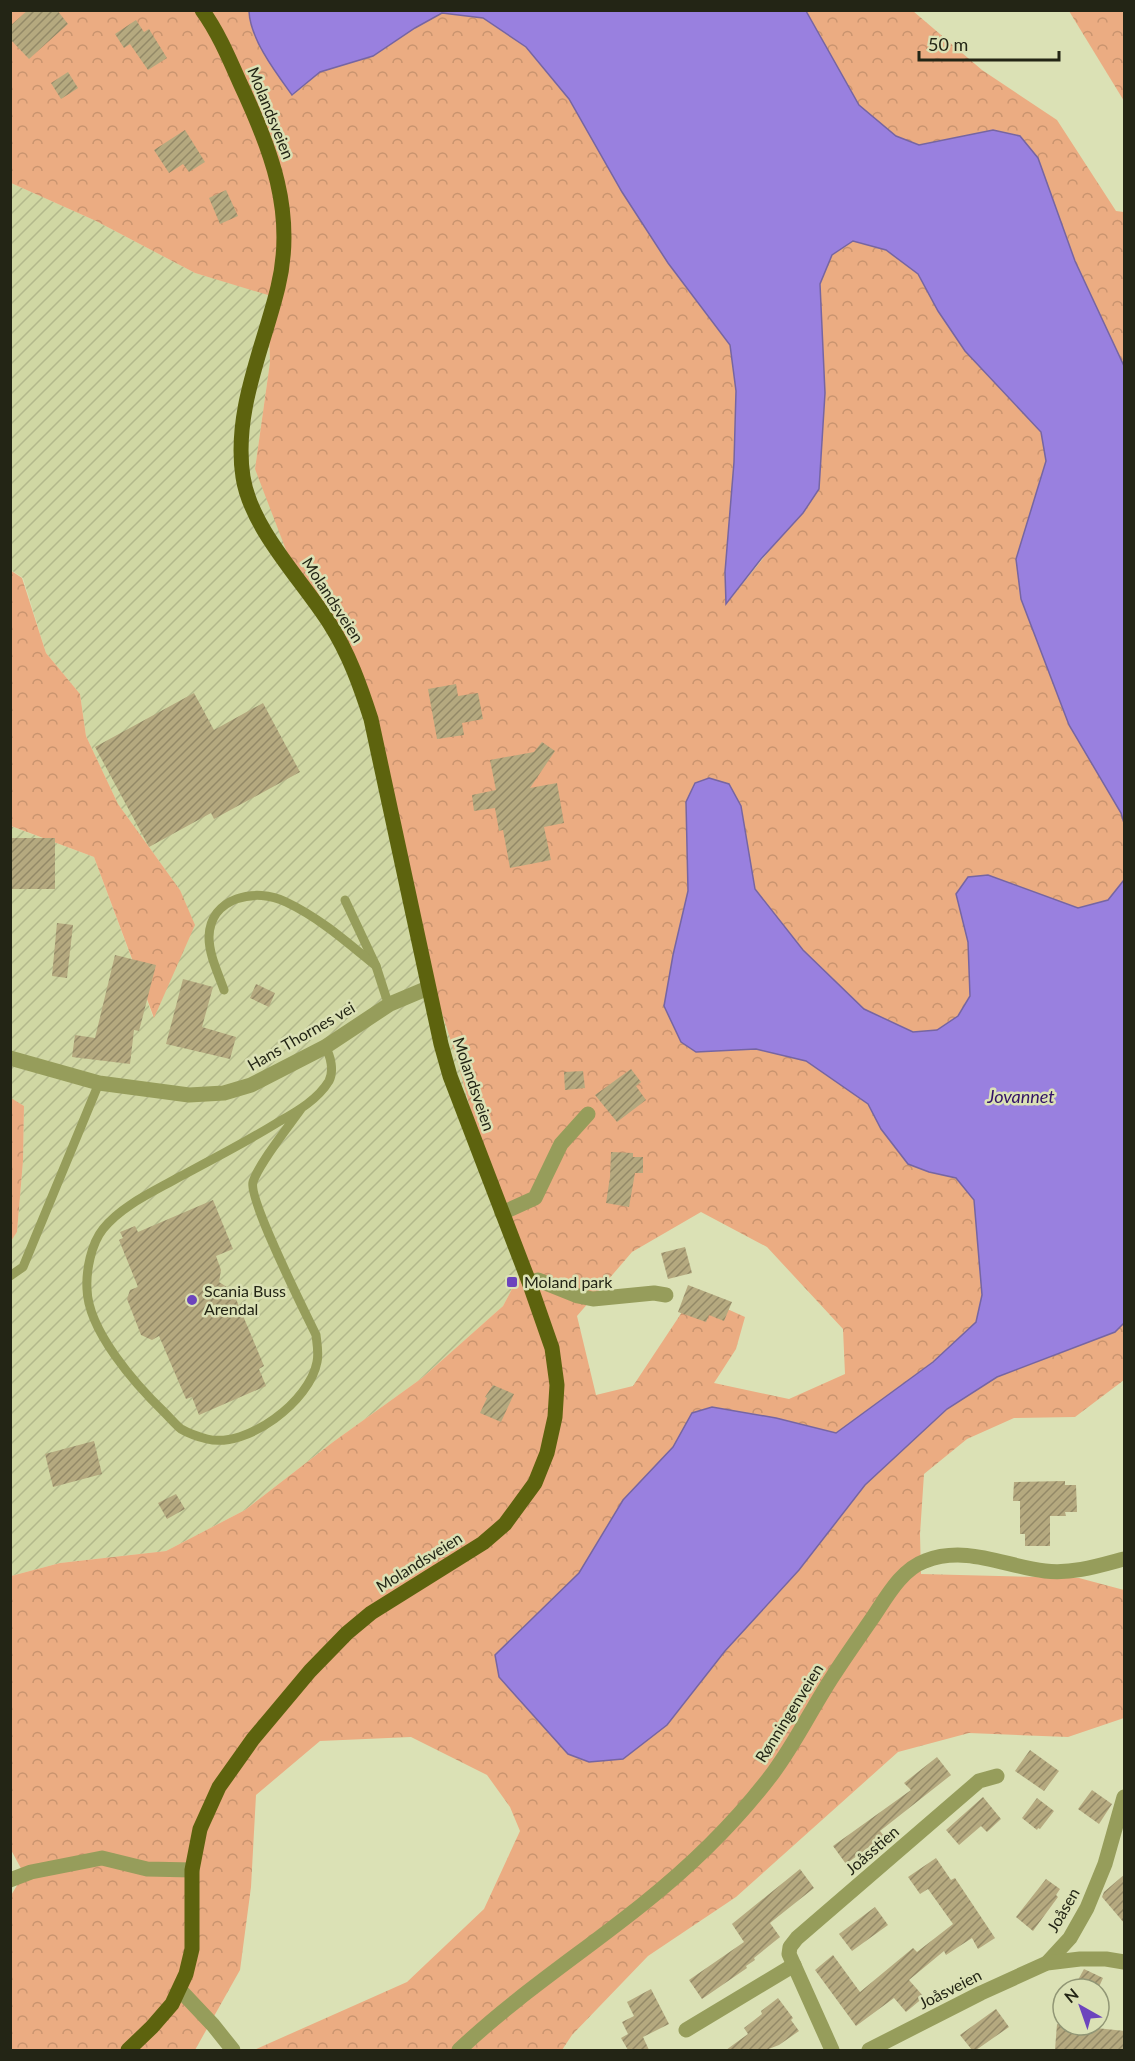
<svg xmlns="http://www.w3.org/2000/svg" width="1135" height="2061" viewBox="0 0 1135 2061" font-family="Lato,sans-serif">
	<defs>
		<pattern id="industrial-furrows" width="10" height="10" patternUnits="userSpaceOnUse" patternTransform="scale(1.5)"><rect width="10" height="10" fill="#d0d7a3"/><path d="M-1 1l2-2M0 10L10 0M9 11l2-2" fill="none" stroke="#b2b88b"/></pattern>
		<pattern id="forest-crowns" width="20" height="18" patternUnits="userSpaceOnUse" patternTransform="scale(1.5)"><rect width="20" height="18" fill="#ebac82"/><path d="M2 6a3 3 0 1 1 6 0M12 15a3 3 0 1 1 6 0" fill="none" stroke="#c9946f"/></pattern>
		<pattern id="building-hatch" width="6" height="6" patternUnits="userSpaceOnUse" patternTransform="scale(1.5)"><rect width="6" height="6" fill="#b5a97f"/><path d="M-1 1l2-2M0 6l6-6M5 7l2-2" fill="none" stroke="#938967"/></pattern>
	</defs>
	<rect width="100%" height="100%" fill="#dbe1b5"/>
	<polygon fill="url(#industrial-furrows)" points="11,183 96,221 195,273 268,294 270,362 255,469 348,653 487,1170 520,1274 503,1306 422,1378 333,1442 245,1510 166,1551 60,1563 11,1576 10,1241 17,1232 23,1161 24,1106 10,1098 10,826 94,857 153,1017 180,890 118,804 86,736 80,694 46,653 23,578 11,570"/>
	<g fill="url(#forest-crowns)" fill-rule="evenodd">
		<path d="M 11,11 L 249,11 L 249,18 L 293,95 L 320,72 L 373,56 L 415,28 L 442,13 L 483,18 L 526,47 L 569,99 L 622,192 L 668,263 L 730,345 L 736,391 L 734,462 L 725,572 L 727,603 L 819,489 L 825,393 L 820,284 L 832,255 L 853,241 L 886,250 L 918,274 L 938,311 L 965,351 L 1041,432 L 1046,461 L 1016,559 L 1121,813 L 1124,823 L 1124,880 L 1108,900 L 1078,908 L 988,875 L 956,894 L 968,942 L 970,995 L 958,1016 L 937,1030 L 913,1032 L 864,1009 L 803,950 L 755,889 L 741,806 L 686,802 L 688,891 L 673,955 L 696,1052 L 756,1049 L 806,1061 L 868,1104 L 881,1129 L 908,1164 L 929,1172 L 956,1178 L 974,1200 L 982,1295 L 976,1322 L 933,1362 L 836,1433 L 776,1418 L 712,1407 L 692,1413 L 673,1447 L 623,1500 L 579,1573 L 495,1655 L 667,1725 L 725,1651 L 799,1570 L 865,1485 L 947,1409 L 997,1377 L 1115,1332 L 1124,1323 L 1124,1380 L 1075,1417 L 1014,1418 L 967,1439 L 924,1474 L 920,1534 L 921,1574 L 1079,1578 L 1124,1590 L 1124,1718 L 1068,1737 L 969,1733 L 898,1752 L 736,1897 L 648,1956 L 572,2035 L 562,2050 L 254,2050 L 407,1982 L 484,1909 L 520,1831 L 510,1807 L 487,1775 L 411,1737 L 320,1741 L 256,1795 L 251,1887 L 240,1970 L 195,2050 L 11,2050 L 10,1897 L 24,1874 L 10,1848 L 11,1576 L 60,1563 L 166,1551 L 245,1510 L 333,1442 L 422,1378 L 503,1306 L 520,1274 L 487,1170 L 458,1063 L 424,957 L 370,704 L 291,563 L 255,469 L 270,362 L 268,295 L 195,273 L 96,221 L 11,183 ZM 701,1212 L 767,1247 L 843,1329 L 845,1374 L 789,1399 L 714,1383 L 736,1349 L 745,1317 L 694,1294 L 633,1386 L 596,1395 L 577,1316 L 632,1252 Z"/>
		<polygon points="806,11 913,11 982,70 1057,120 1116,211 1124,212 1124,366 1075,261 1038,158 993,130 919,145 896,136 859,105"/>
		<polygon points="1069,11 1124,11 1124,101"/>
		<polygon points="10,570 22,578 46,653 80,694 86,736 118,804 180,890 195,925 154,1018 94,857 11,826"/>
		<polygon points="11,1098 24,1106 23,1161 17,1232 11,1241"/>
	</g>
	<g fill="#9980df" stroke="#7665a2" stroke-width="1.5">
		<path d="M 249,11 L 806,11 L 859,105 L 896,136 L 919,145 L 993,130 L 1020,136 L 1038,158 L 1075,261 L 1124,366 L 1124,823 L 1121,813 L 1069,725 L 1021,599 L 1016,559 L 1046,461 L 1041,432 L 965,351 L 938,311 L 918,274 L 886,250 L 853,241 L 832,255 L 820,284 L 825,393 L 819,489 L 803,513 L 761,559 L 726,604 L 725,572 L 734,462 L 736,391 L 730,345 L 668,263 L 622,192 L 569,99 L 526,47 L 483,18 L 442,13 L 415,28 L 373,56 L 320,72 L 292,95 C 276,73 250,39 249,11 Z"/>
		<polygon points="709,778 729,784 741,806 755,889 803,950 864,1009 913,1032 937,1030 958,1016 970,996 968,942 956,894 968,877 988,875 1078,908 1108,900 1124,880 1124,1323 1115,1332 997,1377 947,1409 865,1485 799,1570 725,1651 667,1725 623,1759 589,1762 568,1754 499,1677 495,1655 579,1573 623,1500 673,1447 692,1413 712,1407 776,1418 836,1433 933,1362 976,1322 982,1295 974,1200 956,1178 929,1172 908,1164 881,1129 868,1104 806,1061 756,1049 696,1052 681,1042 664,1006 673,955 688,891 686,802 695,783"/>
	</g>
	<g fill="url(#building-hatch)">
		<polygon points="28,10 57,10 68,24 29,59 10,39 10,26"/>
		<polygon points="136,20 144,32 149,29 167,58 148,70 130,44 124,48 115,34"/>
		<polygon points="68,72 78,88 61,99 51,83"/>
		<polygon points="185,130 205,162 189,172 183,164 169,173 154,150"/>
		<polygon points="226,190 238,216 220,224 209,198"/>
		<polygon points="456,684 458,696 478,693 483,719 462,723 464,735 437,739 428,689"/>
		<polygon points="194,693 214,730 263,703 300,772 214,819 211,813 149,847 95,747"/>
		<polygon points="542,742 555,751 530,788 557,783 564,823 544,827 551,860 510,868 503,830 499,831 495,808 474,811 472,795 496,790 490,760 534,752"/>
		<rect x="10" y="838" width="45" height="51"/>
		<polygon points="57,923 73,925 67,978 52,976"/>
		<polygon points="115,955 156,965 139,1031 134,1030 130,1064 72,1057 75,1035 95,1038"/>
		<polygon points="183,979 213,987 202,1027 236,1037 230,1059 166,1044"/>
		<polygon points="256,984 275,993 269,1007 250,998"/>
		<polygon points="631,1069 641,1082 636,1086 646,1100 617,1122 595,1095"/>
		<polygon points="583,1071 585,1088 565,1090 564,1072"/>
		<polygon points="611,1152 633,1153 633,1157 643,1157 643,1173 635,1173 629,1207 606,1203 610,1177"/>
		<polygon points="213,1200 233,1249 216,1256 221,1270 219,1282 230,1289 236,1299 264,1366 259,1369 266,1386 199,1415 192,1397 186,1399 159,1336 152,1340 141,1335 127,1299 130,1290 138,1287 119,1240 123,1238 120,1232 135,1226 138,1232"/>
		<polygon points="685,1247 692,1273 668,1279 661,1253"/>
		<polygon points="688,1285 732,1302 724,1321 709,1315 706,1322 678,1312"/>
		<polygon points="493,1385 514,1394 501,1422 480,1413 487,1398 485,1397"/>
		<polygon points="94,1441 102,1474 53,1487 45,1454"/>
		<polygon points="1065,1481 1065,1485 1076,1485 1077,1512 1065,1512 1066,1516 1050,1516 1050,1546 1025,1546 1025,1534 1020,1534 1020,1501 1013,1501 1014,1482"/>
		<polygon points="176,1494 185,1509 167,1519 158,1503"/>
		<polygon points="1030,1750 1059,1771 1044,1791 1015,1771"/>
		<polygon points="937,1757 951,1775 880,1831 884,1836 846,1864 833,1846 911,1790 904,1783"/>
		<polygon points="1092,1790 1112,1804 1099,1824 1078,1809"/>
		<polygon points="983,1797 1001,1819 987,1832 981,1826 959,1845 946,1830"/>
		<polygon points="1037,1798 1054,1811 1040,1829 1038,1828 1037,1830 1022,1818"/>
		<polygon points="936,1858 951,1880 955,1878 995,1938 978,1949 972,1938 946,1955 944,1951 909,1980 924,1997 906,2012 894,1998 856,2026 815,1970 833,1955 860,1992 913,1948 917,1952 953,1924 928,1889 920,1894 908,1877"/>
		<polygon points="800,1869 814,1888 770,1923 780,1937 754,1958 755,1960 746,1966 747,1968 702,1999 689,1980 744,1942 732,1924"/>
		<polygon points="1125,1874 1125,1924 1102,1897 1104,1892"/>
		<polygon points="1046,1879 1060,1889 1056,1895 1058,1897 1033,1931 1016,1917"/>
		<polygon points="875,1907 888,1925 852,1951 839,1934"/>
		<polygon points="1084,1969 1103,1978 1098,1989 1094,1989 1078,1980"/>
		<polygon points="651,1989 669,2024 643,2037 649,2050 628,2050 621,2038 628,2034 622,2022 634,2016 627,2002"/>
		<polygon points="778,1998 793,2018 791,2020 799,2031 779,2045 766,2050 726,2050 748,2034 744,2028 762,2014 761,2011"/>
		<polygon points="996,2009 1009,2027 976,2050 972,2050 960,2035"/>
		<polygon points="1057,2024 1125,2031 1125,2050 1055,2050"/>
	</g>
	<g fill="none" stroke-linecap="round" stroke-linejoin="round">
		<g stroke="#969d5b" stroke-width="9">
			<polyline points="345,900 376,966 386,997 390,1004"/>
			<path d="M 224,990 C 218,973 209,955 209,937 C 210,897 256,887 286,902 C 320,918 348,943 376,966"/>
			<path d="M 301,1109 C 289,1126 259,1163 253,1182 C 248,1199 305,1312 316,1335 C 317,1344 319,1353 317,1362 C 310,1401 247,1449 207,1439 C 199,1437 188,1433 181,1429 C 176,1425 170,1418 165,1413 C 136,1385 88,1331 87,1289 C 86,1271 91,1244 103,1229 C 122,1205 155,1191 181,1176 C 215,1158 248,1141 280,1121 C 298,1111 318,1099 329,1081 C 334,1071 331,1056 325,1047"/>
			<polyline points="10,1276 23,1267 99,1083"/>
		</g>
		<g stroke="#969d5b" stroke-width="15">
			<polyline points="502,1213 535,1198 561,1144 588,1114"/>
			<polyline points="529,1282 538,1280 578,1296 593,1299 654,1293 666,1295"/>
			<polyline points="10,1880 31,1872 102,1858 147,1869 192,1870"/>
			<polyline points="1047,1963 1070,1938 1087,1908 1105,1864 1124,1797"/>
			<polyline points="180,1990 213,2025 233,2050"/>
			<polyline points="686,2030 794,1965"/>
			<path d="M 459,2050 C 516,1996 582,1953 643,1904 C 692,1865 736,1822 773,1773 C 796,1742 812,1708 833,1676 C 845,1657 858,1639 871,1620 C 885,1600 900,1570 925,1561 C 966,1545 1004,1566 1045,1571 C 1073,1574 1098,1566 1124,1559"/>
			<polyline points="832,2050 789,1954 790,1947 797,1938 979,1781 997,1776"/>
			<polyline points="869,2050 981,1993 1047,1963 1080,1959 1106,1959 1124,1962"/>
		</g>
		<polyline stroke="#969d5b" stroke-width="15" points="10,1058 99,1083 189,1095 224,1093 251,1085 325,1047 390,1004 428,988"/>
		<path stroke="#5d630e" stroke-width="15" d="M 128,2050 L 152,2027 L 172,2004 L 186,1974 L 192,1949 L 192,1870 L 200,1829 L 219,1787 L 253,1739 L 310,1671 L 347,1633 L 371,1613 L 483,1543 L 505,1524 L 535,1483 L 547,1453 L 555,1417 L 557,1385 L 552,1348 L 529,1282 L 450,1076 L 441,1044 L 371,719 C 360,685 349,654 330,624 C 302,580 251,529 243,477 C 233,412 263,349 278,287 C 296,213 271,149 240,83 C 229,58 218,32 202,10"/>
	</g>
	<g fill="#6c44bd" stroke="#dbe1b5" stroke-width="2">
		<rect x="506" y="1276" width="12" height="12" rx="3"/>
		<circle cx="192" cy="1300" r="6"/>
	</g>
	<g text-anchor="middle" stroke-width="5" stroke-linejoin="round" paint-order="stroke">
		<g font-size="16" fill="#232515" stroke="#dbe1b5">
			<text transform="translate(271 113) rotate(68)" y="6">Molandsveien</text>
			<text transform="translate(333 600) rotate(57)" y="6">Molandsveien</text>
			<text transform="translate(301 1036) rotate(-30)" y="6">Hans Thornes vei</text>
			<text transform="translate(474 1084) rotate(71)" y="6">Molandsveien</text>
			<text transform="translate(419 1562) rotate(-32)" y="6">Molandsveien</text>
			<text transform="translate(789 1713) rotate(-58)" y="6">Rønningenveien</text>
			<text transform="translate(872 1850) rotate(-41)" y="6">Joåsstien</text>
			<text transform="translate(1063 1910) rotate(-60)" y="6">Joåsen</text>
			<text transform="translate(950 1989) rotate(-27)" y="6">Joåsveien</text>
		</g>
		<g font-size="16" fill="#232515" stroke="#dbe1b5" text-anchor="start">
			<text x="524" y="1288">Moland park</text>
			<text x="204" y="1297">Scania Buss<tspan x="204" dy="18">Arendal</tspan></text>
		</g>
		<g font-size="18" font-style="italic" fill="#321166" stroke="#dbe1b5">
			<text x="1021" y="1103">Jovannet</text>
		</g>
	</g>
	<rect width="1135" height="2061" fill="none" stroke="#232515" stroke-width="24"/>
	<g transform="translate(1081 2007) rotate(320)"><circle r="28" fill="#dbe1b5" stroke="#919675" stroke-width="1.5"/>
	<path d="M0-4.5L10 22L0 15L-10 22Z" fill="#6c44bd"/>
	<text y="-9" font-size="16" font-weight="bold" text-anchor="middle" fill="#232515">N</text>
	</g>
	<path d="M919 51v9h140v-9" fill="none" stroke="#232515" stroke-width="3"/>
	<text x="928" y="51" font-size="18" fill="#232515" stroke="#dbe1b5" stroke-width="4.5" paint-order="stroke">50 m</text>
</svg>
